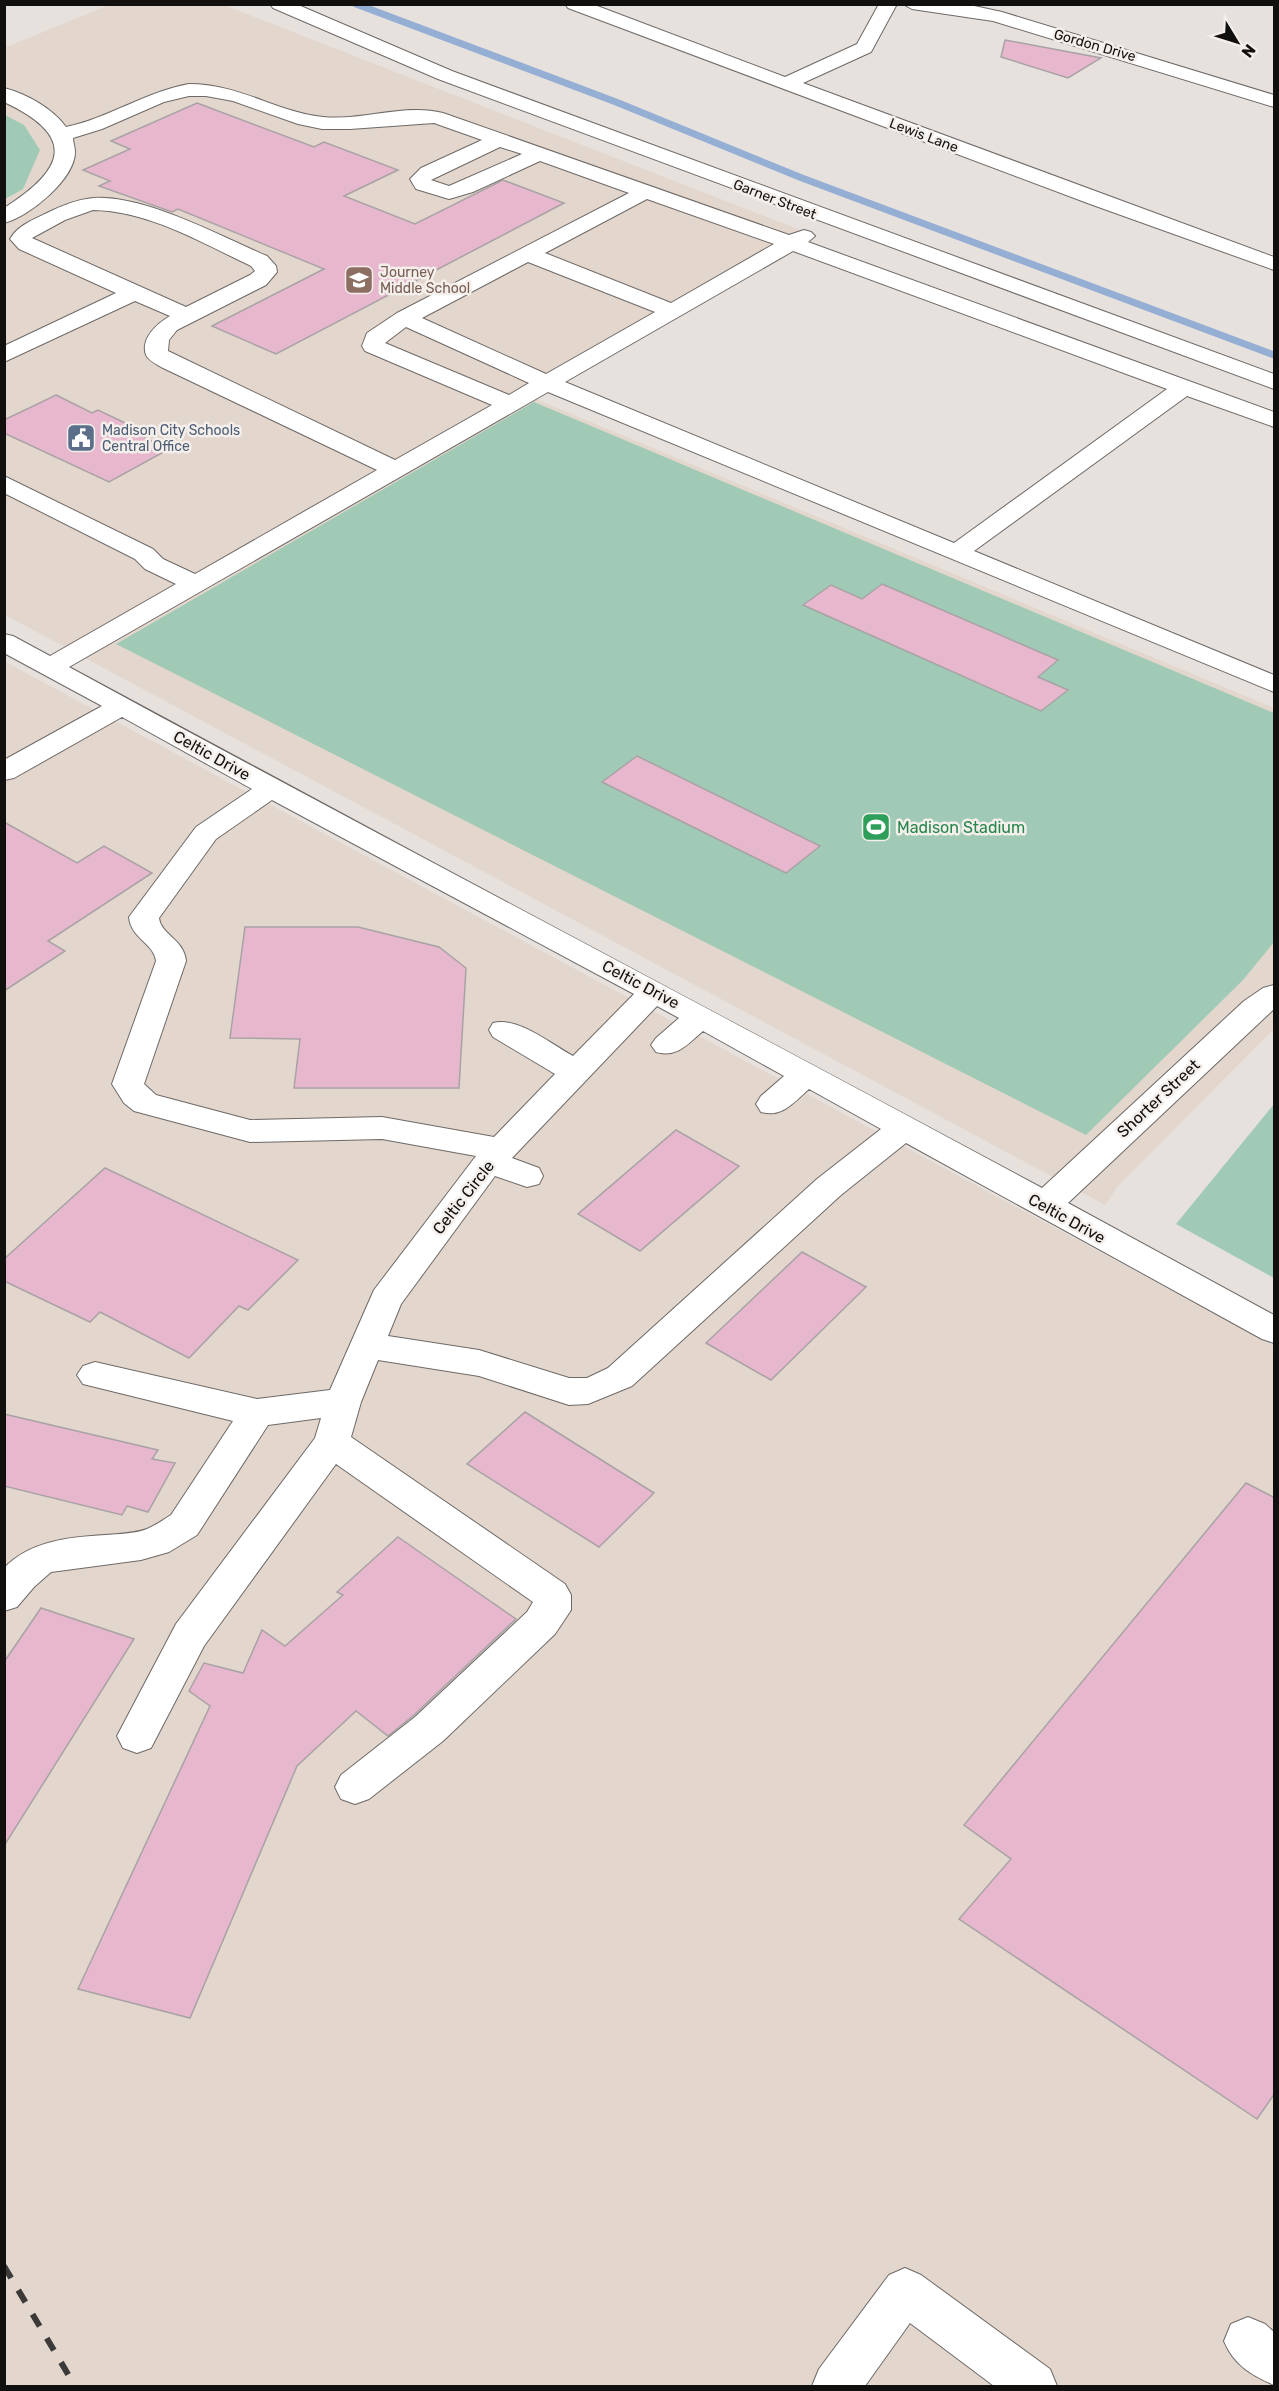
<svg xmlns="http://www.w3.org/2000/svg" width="1279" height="2391" viewBox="0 0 1279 2391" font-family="Rubik,sans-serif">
	<rect width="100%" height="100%" fill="#e7e1de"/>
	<g fill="#e2d6cd">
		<polygon points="109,5 224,5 800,230 519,392 1274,708 1274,1029 1118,1186 1105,1205 5,615 4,48"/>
		<polygon points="4,661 1274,1346 1274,2386 8,2386 4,2381"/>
	</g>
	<g fill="#a0cab5">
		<polygon points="5,115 24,125 40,150 23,189 5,199"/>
		<polygon points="534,402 1274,713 1274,942 1243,980 1086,1135 116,644"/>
		<polygon points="1274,1104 1274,1278 1176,1224"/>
	</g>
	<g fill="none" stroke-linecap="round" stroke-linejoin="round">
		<polyline stroke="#95afd4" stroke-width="7" points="356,4 616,102 802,178 1274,355"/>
	</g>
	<g fill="#e7b8cd" stroke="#a9a2a5" stroke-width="1.5">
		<polygon points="1005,40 1101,58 1068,78 1001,57"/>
		<polygon points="197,103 314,147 324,142 398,170 344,196 415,224 503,180 564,203 276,354 212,326 324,269 178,209 172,212 99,186 110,181 83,170 130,149 111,141"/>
		<polygon points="56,395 92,413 98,410 136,428 130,431 169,449 109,482 4,433 4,420"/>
		<polygon points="882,584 1058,660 1038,677 1068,690 1041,711 803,605 831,585 862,599"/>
		<polygon points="637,756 820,846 786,873 602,782"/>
		<polygon points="4,822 77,863 104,846 152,873 48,941 65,951 4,991"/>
		<polygon points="245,927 358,927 439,947 466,968 459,1088 294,1088 300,1039 230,1038"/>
		<polygon points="676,1130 739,1166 640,1251 578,1214"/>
		<polygon points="105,1168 298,1260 248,1310 239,1306 189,1358 100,1312 90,1322 4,1281 4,1259"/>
		<polygon points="802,1252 866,1287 771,1380 706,1343"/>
		<polygon points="525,1412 654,1493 599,1547 467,1464"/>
		<polygon points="4,1414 158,1450 152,1459 175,1463 148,1512 127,1506 122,1515 4,1486"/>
		<polygon points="1246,1483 1275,1498 1275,2093 1257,2119 959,1919 1011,1859 964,1825"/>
		<polygon points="398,1537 516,1619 414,1715 388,1736 356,1711 297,1766 190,2018 78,1989 210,1706 189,1691 204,1663 243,1673 262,1630 285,1646 343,1595 337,1592"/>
		<polygon points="41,1608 134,1639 4,1846 4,1662"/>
	</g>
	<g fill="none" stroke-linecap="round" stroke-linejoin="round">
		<g stroke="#6e6966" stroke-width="2">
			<g id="minor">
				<polygon points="270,4 296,4 452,71 1274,374 1274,389 438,79 273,8"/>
				<polygon points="565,4 592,4 785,77 857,44 879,4 897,4 871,52 803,83 1274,257 1274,270 1090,204 568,8"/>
				<polygon points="903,4 965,4 1002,12 1274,95 1274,107 993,21 912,9"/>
				<path d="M 189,84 C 240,84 276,112 323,117 C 362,121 405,103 443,113 L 789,235 L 804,230 L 811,232 L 815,236 L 808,242 L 1274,412 L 1274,427 L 1187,396 L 974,551 L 1274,675 L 1274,692 L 548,392 L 69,667 C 392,843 719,1013 1042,1188 L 1244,1001 L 1263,988 L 1274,985 L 1274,1009 L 1068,1203 L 1274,1315 L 1274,1343 L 1262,1339 L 906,1143 L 841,1195 L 632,1386 L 588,1404 L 569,1405 L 479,1376 L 378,1360 L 361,1402 L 351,1437 L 565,1584 L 571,1595 L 571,1610 L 555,1634 L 443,1741 L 369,1799 L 355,1804 L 341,1799 L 335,1787 L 341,1775 L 415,1717 L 527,1612 L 533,1602 L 336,1464 L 204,1646 L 151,1748 L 137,1753 L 123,1748 L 117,1736 L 176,1624 L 315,1438 L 321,1418 L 268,1425 L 197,1535 L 169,1552 L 141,1560 L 51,1572 L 34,1587 L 17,1607 L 4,1611 L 4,1568 C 30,1541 69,1537 105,1535 C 118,1534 134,1534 147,1529 C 156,1525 163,1520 171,1515 L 233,1421 L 83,1384 L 77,1375 L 83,1366 L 95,1362 L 257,1399 L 330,1390 L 374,1290 L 476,1156 L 382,1139 L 250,1142 L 134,1111 L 124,1103 L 112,1084 L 156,961 C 154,943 131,939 129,917 L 196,827 L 252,789 L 122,717 L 14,778 L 4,780 L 4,760 L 102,706 L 4,653 L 4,634 L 13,636 L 50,656 L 176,584 L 145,569 L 135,559 L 4,493 L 4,476 L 153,549 L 163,559 L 195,574 L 377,470 L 161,367 C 156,364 148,360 146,355 C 140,338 158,323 170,316 L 135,301 L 4,362 L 4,346 L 116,293 L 19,249 L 10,239 C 18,225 33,220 47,213 C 61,206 78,199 94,198 C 145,195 220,236 267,256 L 276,266 L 277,272 L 266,285 L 177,330 L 169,340 L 168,351 L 395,460 L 492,405 L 365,351 L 362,346 L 367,333 L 397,313 L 629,193 L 540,161 L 473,192 L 449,199 L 416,189 L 410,179 L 421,168 L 482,140 L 434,123 L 350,129 L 322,129 L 298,124 L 233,101 L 206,96 L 189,96 L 164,102 L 102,129 L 73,138 C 73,142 75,147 75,152 C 75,179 29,217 4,223 L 4,208 C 66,169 77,136 4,102 L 4,88 C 27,94 52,108 66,127 C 109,118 145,92 189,84 ZM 500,147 L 522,154 L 449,186 L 431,180 ZM 647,199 L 774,244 L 671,303 L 545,253 ZM 93,210 C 149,211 202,243 251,266 L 255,271 L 250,275 L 186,307 L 32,238 L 65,220 ZM 793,251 L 1167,389 L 954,543 L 565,382 ZM 528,262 L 655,312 L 546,374 L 422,318 ZM 406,327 L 529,383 L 509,395 L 385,343 ZM 272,800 L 634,994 L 573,1056 C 551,1044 517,1016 493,1023 L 489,1030 L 493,1037 L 555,1074 L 494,1137 L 382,1117 L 250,1120 L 156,1095 L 144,1084 L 186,961 C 184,939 161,935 159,918 L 216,839 ZM 657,1006 L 679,1018 L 656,1038 L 651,1045 L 656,1052 C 677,1058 688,1044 703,1031 L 784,1076 L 761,1096 L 756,1104 L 761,1112 C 782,1118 793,1103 809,1089 L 881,1129 L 817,1179 L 608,1368 L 587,1378 L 569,1378 L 479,1350 L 388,1336 L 401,1304 L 495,1176 L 527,1187 L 539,1184 L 543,1176 L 539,1168 L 512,1158 Z"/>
				<polygon points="905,2268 921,2275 1050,2369 1057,2386 994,2386 910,2323 865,2386 812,2386 819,2369 889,2275"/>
				<path d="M 1248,2317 L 1265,2324 L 1274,2332 L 1274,2385 C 1251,2375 1234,2365 1224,2341 L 1231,2324 Z"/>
			</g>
		</g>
		<use href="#minor" fill="#fff" fill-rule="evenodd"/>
		<polyline stroke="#3c3a38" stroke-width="6" stroke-dasharray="14 14" stroke-linecap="butt" points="4,2266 75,2386"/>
	</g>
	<defs>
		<g id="school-square" transform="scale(1.5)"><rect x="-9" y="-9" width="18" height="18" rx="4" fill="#8d6e63" stroke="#f4efeb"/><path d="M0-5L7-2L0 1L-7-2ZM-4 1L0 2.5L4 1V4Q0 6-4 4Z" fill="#fff"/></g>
		<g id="civic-square" transform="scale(1.5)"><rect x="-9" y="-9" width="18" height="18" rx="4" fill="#5c6f8a" stroke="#f4efeb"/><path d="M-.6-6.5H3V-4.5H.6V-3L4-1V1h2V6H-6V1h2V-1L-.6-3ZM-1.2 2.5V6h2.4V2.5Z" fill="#fff"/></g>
		<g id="stadium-square" transform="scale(1.5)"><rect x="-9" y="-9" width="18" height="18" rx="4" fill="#2e9e5b" stroke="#f4efeb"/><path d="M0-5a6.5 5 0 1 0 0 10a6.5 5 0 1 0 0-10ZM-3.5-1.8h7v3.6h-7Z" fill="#fff"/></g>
	</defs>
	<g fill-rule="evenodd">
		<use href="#school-square" x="359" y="280"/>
		<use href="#civic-square" x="81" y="438"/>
		<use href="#stadium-square" x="876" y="827"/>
	</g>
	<g text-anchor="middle" stroke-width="5" stroke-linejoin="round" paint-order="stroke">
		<g font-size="14" fill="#12100f" stroke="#f4efeb">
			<text transform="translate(1095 45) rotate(16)" y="5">Gordon Drive</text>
			<text transform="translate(924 135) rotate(21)" y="5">Lewis Lane</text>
			<text transform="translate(775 199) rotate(21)" y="5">Garner Street</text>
		</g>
		<g font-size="14" fill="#785e54" stroke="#f4efeb" text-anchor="start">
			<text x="380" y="277">Journey<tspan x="380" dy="16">Middle School</tspan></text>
		</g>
		<g font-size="14" fill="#4e5e75" stroke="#f4efeb" text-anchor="start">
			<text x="102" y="435">Madison City Schools<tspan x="102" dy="16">Central Office</tspan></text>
		</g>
		<g font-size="16" fill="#12100f" stroke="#f4efeb">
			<text transform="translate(212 755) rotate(29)" y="6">Celtic Drive</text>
			<text transform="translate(641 984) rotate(28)" y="6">Celtic Drive</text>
			<text transform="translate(1158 1098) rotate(-43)" y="6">Shorter Street</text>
			<text transform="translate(463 1197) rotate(-52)" y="6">Celtic Circle</text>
			<text transform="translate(1067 1218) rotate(29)" y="6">Celtic Drive</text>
		</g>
		<g font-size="16" fill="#27864d" stroke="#f4efeb" text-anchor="start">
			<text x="897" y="833">Madison Stadium</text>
		</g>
	</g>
	<rect width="1279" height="2391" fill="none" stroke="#12100f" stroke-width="12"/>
	<g transform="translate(1237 42) rotate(128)" stroke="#f4efeb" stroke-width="4.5" paint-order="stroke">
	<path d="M0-4.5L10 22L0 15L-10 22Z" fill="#12100f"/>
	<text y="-9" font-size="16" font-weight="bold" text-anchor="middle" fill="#12100f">N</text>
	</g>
</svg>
